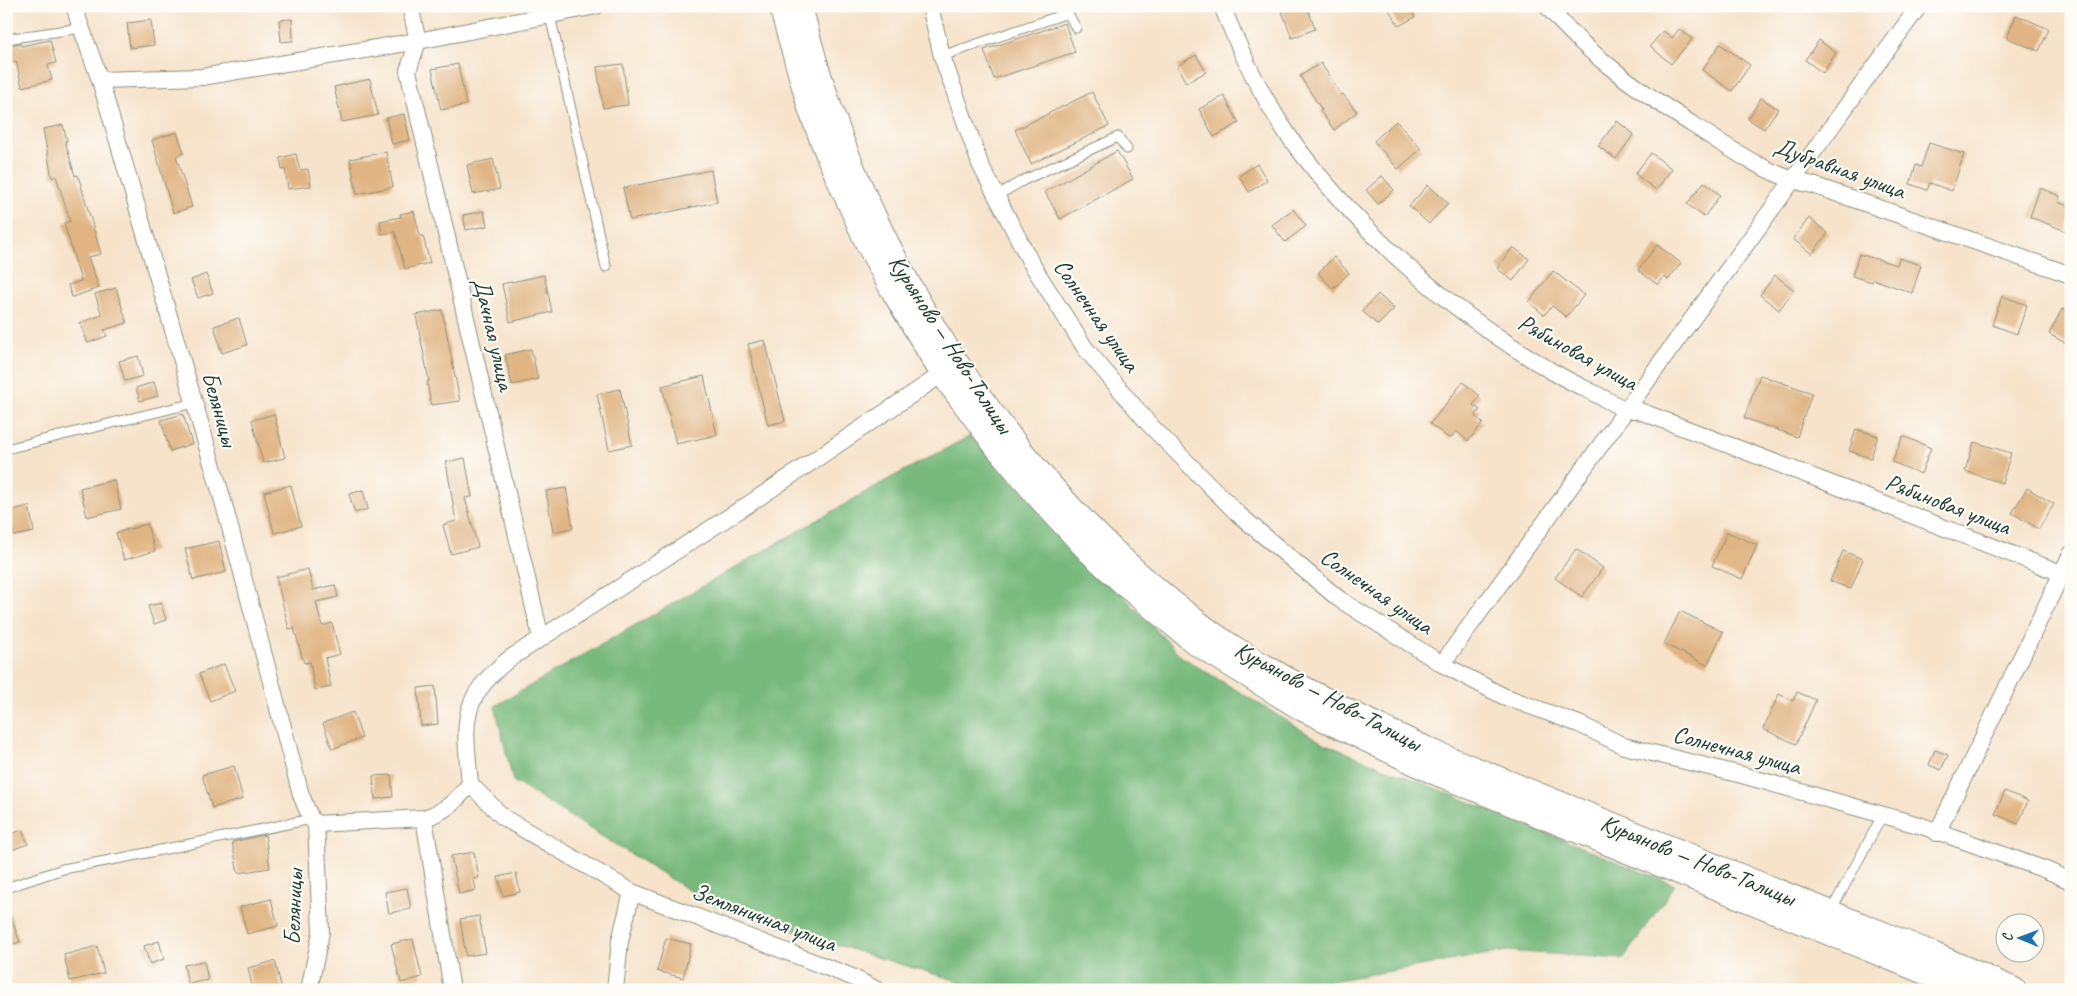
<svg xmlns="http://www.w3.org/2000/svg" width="2077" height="996" viewBox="0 0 2077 996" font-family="Caveat,sans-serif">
	<rect width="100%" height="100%" fill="#fdfcf7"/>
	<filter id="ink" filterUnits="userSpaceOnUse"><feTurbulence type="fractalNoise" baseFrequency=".02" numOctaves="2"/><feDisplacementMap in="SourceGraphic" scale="10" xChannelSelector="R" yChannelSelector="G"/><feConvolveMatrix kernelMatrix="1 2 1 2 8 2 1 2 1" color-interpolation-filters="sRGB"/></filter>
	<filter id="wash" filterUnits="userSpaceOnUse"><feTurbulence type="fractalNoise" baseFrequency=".0096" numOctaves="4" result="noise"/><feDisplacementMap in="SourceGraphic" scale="20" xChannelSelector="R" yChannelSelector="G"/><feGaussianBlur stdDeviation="1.12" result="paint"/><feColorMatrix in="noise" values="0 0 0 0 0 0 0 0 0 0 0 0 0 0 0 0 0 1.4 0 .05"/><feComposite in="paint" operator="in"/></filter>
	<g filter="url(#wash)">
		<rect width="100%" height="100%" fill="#f6e3ca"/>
		<polygon fill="#77b97c" stroke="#4b7b58" points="970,436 1182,657 1323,743 1675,885 1623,959 1507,951 1279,990 988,990 863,953 711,904 513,781 495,706 885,481"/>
		<g id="blocks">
			<g fill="#e0b583">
				<polygon points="1280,6 1307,6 1315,29 1292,38"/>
				<polygon points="1387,6 1409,6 1415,17 1399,26"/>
				<polygon points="2016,15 2049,29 2039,51 2007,38"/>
				<polygon points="292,19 293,41 281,42 279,20"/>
				<polygon points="151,20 154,45 130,48 127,23"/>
				<polygon points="1065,23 1075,52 994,79 984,50"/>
				<polygon points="1679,29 1692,39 1671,64 1650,46 1663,31 1672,38"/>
				<polygon points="50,40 56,63 48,65 52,80 22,87 16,61 6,64 6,46 20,43 21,46"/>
				<polygon points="1819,40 1836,53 1823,73 1805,60"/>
				<polygon points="1720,44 1750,65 1732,91 1702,70"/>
				<polygon points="1196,55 1206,72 1186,83 1177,66"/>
				<polygon points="1321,63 1341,95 1343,94 1357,112 1334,130 1320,111 1322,110 1300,76"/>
				<polygon points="458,64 466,105 441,110 432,69"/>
				<polygon points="623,64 628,105 603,108 597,67"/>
				<polygon points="370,79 378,115 342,122 334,87"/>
				<polygon points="1092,92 1109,126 1031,164 1015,130"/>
				<polygon points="1224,96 1239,123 1214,137 1199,109"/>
				<polygon points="1761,98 1778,109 1764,129 1748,119"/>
				<polygon points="404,114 410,140 392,144 386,118"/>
				<polygon points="1396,121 1421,149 1398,169 1374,141"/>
				<polygon points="1617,121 1634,134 1616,159 1598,146"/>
				<polygon points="63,125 67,141 65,141 75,176 78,175 101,254 88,257 99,288 72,297 68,285 81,281 64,223 70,221 56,176 52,178 43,129"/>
				<polygon points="177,132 184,153 176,156 192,207 173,213 152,140"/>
				<polygon points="1929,143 1964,154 1952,191 1930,183 1927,190 1910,184 1916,165 1921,167"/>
				<polygon points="1117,151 1133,179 1060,219 1045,192"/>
				<polygon points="386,152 393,187 357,194 350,159"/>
				<polygon points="1651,153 1672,169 1656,190 1635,174"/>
				<polygon points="296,154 300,170 308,169 311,186 288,189 285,169 282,170 280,158"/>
				<polygon points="493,159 500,189 473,194 467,165"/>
				<polygon points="1257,164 1267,180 1249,192 1239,176"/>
				<polygon points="711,170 717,202 630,220 623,188"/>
				<polygon points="1382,176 1394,190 1378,204 1366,190"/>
				<polygon points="1704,182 1720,195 1704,217 1687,204"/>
				<polygon points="1428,185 1448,203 1429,224 1409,206"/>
				<polygon points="2040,188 2060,196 2058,202 2071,207 2071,217 2066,231 2030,217"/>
				<polygon points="1293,209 1306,226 1285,242 1272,225"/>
				<polygon points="414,211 420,236 423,236 430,263 405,269 395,232 382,234 380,221 401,217 400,214"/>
				<polygon points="484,211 487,226 466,230 463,215"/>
				<polygon points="1809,218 1828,233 1812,254 1793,239"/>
				<polygon points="1657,245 1681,263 1668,280 1664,277 1658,285 1638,270"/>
				<polygon points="1513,247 1529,259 1513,281 1497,268"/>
				<polygon points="1859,254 1897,265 1899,258 1921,265 1912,293 1873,279 1872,282 1852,276"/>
				<polygon points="1334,257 1349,273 1333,289 1318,273"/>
				<polygon points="1553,271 1584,295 1566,317 1552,306 1544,315 1529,302"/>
				<polygon points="206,274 213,293 198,298 191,280"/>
				<polygon points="544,275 552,312 510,322 502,284"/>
				<polygon points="1775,275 1794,290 1779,310 1760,295"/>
				<polygon points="116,288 127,323 104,330 107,336 88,343 80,323 102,315 95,294"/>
				<polygon points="1378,294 1394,309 1378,325 1362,311"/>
				<polygon points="2002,296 2027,305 2017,334 1992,325"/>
				<polygon points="2062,309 2071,314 2071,346 2049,334"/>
				<polygon points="442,310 460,401 431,405 427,382 429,381 416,315"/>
				<polygon points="239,318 247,345 222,353 214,326"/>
				<polygon points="765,340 785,421 768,425 748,344"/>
				<polygon points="531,349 538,379 512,385 505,355"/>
				<polygon points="138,356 143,376 125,381 119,361"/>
				<polygon points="1760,375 1812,393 1797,437 1744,418"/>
				<polygon points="704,376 717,435 676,444 662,386"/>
				<polygon points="154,382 158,396 140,401 136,388"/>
				<polygon points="1463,382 1480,396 1473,405 1480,410 1475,416 1483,423 1468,441 1456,431 1450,439 1430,424"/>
				<polygon points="620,389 632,445 609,450 597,394"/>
				<polygon points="183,414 192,444 170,451 161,420"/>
				<polygon points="274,414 285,458 263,463 252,420"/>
				<polygon points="1856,429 1878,436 1871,458 1849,451"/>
				<polygon points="1903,436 1931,448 1921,474 1892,462"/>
				<polygon points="1974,442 2011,453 2002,483 1965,471"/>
				<polygon points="465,458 472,497 465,498 478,547 451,554 443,525 456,521 446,462"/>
				<polygon points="114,480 121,509 87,517 80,488"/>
				<polygon points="291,485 301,526 274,533 264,492"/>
				<polygon points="566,488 573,528 553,532 546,491"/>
				<polygon points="2027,488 2054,504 2039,529 2012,513"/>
				<polygon points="363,490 368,509 355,513 349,494"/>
				<polygon points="29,506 34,532 14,536 8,511"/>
				<polygon points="147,524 155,551 124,560 116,533"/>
				<polygon points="1727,532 1757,545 1742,579 1712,566"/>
				<polygon points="219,541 226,572 193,580 185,549"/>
				<polygon points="1576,549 1603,568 1582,597 1555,578"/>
				<polygon points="1843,551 1863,559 1851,589 1830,581"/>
				<polygon points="308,569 313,590 335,585 338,597 316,602 322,626 332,623 340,654 325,658 331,687 315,690 310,662 304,663 294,628 289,629 276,577"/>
				<polygon points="161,603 166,620 154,624 148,606"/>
				<polygon points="1680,611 1723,632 1707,665 1664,644"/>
				<polygon points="224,664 235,691 210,701 199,674"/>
				<polygon points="435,686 438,724 421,726 418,688"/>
				<polygon points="1797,692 1816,700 1796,744 1763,729 1779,694 1793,701"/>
				<polygon points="353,712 362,738 332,749 323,723"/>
				<polygon points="1935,750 1948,755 1941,770 1929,765"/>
				<polygon points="234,766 243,799 212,808 202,775"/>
				<polygon points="391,775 393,797 375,799 373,776"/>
				<polygon points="2005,791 2028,801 2018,824 1995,814"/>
				<polygon points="22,830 28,844 6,852 6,836"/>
				<polygon points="265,835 270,868 238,873 232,842"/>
				<polygon points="474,852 479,878 474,879 476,890 459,894 451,856"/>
				<polygon points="516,873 520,892 503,896 498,877"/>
				<polygon points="407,888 411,909 389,913 385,892"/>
				<polygon points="271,899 278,926 247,934 240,907"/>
				<polygon points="6,909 8,909 20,942 6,946"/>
				<polygon points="479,916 486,953 466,956 460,919"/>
				<polygon points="666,938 691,944 683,978 657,971"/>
				<polygon points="413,939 422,977 401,983 391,944"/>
				<polygon points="159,941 164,959 150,964 144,946"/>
				<polygon points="97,946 104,973 70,981 64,955"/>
				<polygon points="204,961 208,980 188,984 184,965"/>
				<polygon points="275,961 282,990 253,990 248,968"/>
			</g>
		</g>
	</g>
	<g filter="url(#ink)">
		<use href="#blocks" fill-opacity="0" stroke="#8a907f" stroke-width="1"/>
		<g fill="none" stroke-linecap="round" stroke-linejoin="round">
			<g stroke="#8a907f" stroke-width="11">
				<g id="service">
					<polyline points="550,15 606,267"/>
					<polyline points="6,39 81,28"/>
					<polyline points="942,56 1068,13 1076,28"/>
					<polyline points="996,196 1024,180 1118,137 1127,149"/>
					<polyline points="6,449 194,403"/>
					<polyline points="6,888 63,869 127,857 311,819"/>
					<polyline points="1830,913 1882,816"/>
				</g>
			</g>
			<g stroke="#8a907f" stroke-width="18">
				<g id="minor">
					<path d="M 75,6 L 77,16 L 100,80 L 223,501 L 301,795 L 311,819 L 316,824 L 424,818 C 445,812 456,801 470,784"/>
					<polyline points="410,6 418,41"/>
					<polyline points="930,6 942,56 980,164 1031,263 1085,348 1149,424 1238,514 1339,599 1442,664 1503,696 1579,724 1624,746 1742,775 1922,826 2046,870 2071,881"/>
					<path d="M 1222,6 C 1242,56 1266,107 1299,150 C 1366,238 1453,312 1548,369 C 1573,384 1600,395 1625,410 L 1637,410 L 1834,485 L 2071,577"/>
					<path d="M 1547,6 C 1589,57 1643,93 1698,128 C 1732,150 1773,178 1813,185 L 2071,275"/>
					<polyline points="418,41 408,71 541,638"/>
					<polyline points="100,80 202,77 418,41 596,6"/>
					<polyline points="1442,664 1919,6"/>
					<path d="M 470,784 C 465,724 457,701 509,659 L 755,500 L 951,368"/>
					<polyline points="470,784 504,818 632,892 852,977 877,990"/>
					<polyline points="424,818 452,990"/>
					<polyline points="1937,833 2071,554"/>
					<polyline points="309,990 321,932 316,824"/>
					<polyline points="615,990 620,941 632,892"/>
				</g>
			</g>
			<g stroke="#8a907f" stroke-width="26">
				<g id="secondary">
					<polyline points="781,6 811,111 828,155 867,242 891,287 942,373 997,447 1039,497 1090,552 1129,588 1196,643 1301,708 1436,773 1969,990"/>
					<path d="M 800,6 C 859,250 1004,478 1206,629 C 1225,644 1247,656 1267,668 C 1324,701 1382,729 1442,756 L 1923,950 L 2014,990"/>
				</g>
			</g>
			<use href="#service" stroke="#fff" stroke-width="9"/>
			<use href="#minor" stroke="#fff" stroke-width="16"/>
			<use href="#secondary" stroke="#fff" stroke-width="24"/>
		</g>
	</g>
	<g text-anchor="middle" stroke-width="4.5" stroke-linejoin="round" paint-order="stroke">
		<g font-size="24" fill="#1f3d34" stroke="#fdfcf7">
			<text transform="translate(1840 168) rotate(20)" y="8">Дубравная улица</text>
			<text transform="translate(1097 315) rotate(55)" y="8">Солнечная улица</text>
			<text transform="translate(494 334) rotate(77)" y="8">Дачная улица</text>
			<text transform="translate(951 344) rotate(57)" y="8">Курьяново — Ново-Талицы</text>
			<text transform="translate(1578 352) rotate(29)" y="8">Рябиновая улица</text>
			<text transform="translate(220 409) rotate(74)" y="8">Беляницы</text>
			<text transform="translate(1948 504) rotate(21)" y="8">Рябиновая улица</text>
			<text transform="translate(1377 591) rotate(35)" y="8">Солнечная улица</text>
			<text transform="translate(1328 696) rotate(28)" y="8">Курьяново — Ново-Талицы</text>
			<text transform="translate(1737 750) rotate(15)" y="8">Солнечная улица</text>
			<text transform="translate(1698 860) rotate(22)" y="8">Курьяново — Ново-Талицы</text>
			<text transform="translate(293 907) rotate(-88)" y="8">Беляницы</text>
			<text transform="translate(764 917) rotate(21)" y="8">Земляничная улица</text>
		</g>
	</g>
	<rect width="2077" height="996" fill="none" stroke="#fdfcf7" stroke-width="25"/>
	<g transform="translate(2020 938) rotate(271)"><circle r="24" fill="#fdfcf7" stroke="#a4b0a9"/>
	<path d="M0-4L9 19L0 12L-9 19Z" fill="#1f6fb2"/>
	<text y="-8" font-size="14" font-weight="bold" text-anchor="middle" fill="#1f3d34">С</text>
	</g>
</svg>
